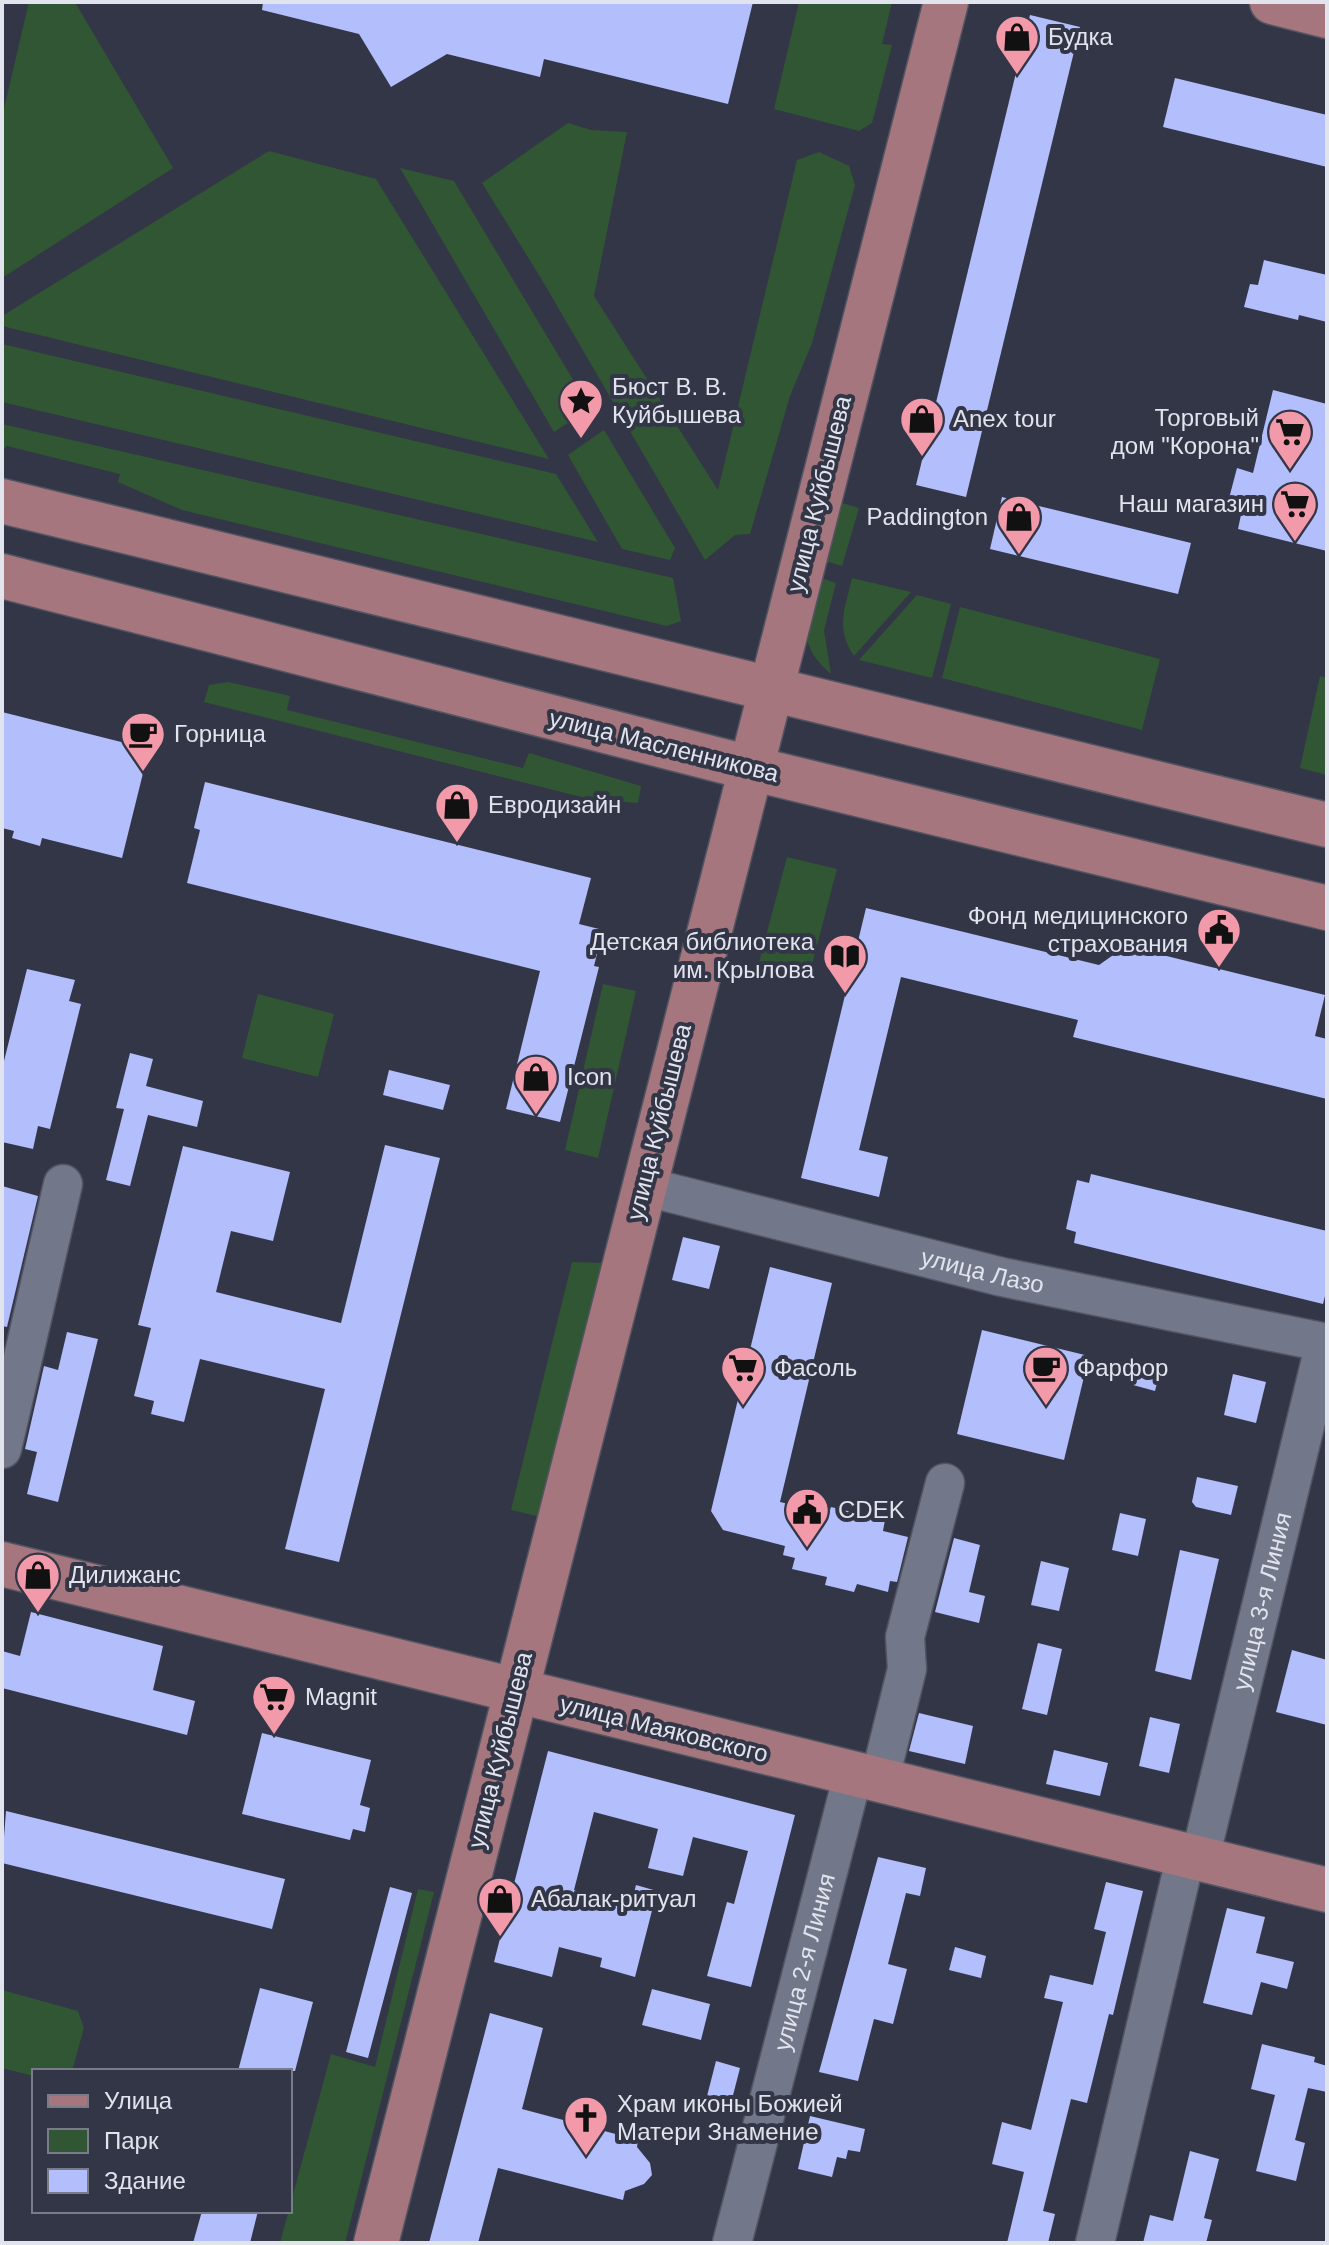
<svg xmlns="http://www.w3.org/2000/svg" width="1329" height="2245" viewBox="0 0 1329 2245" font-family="Helvetica,sans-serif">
	<rect width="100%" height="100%" fill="#333646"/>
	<g fill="#315633">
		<polygon points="29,2 76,4 173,168 2,278 2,117"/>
		<polygon points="799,2 892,2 882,44 892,45 872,123 859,131 774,109"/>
		<polygon points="568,123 591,130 627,132 594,296 718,490 797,160 819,152 849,166 855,185 812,343 790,396 750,534 735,535 705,560 542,280 482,183"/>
		<polygon points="269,151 376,179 549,459 2,326 2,316"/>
		<polygon points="400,168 454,181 590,408 554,432"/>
		<polygon points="2,344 556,474 598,542 2,402"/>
		<polygon points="2,424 673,578 681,621 667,626 182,510 118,482 120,474 7,446 2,451"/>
		<polygon points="604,430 675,548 670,560 622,549 568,455"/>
		<polygon points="842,503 859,508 842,566 825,561"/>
		<path d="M 815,576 L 836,583 L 824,630 L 831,674 C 793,640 807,620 815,576 Z"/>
		<path d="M 852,578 L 911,592 L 854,656 C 835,627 845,610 852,578 Z"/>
		<polygon points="917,595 951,604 932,678 859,660"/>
		<polygon points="960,607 1160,659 1142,730 942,678"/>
		<polygon points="1320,676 1327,678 1327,775 1300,768"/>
		<polygon points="228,682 290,696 287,710 523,768 529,753 641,786 638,803 589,799 204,702 209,685"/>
		<polygon points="787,857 837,869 808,980 758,966"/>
		<polygon points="603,984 636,991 598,1158 565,1150"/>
		<polygon points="258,994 334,1014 318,1077 242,1058"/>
		<polygon points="572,1262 604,1263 541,1517 511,1510"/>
		<polygon points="418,1889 434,1892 345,2243 280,2243 331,2054 375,2067"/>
		<polygon points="2,1990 78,2011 84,2028 72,2071 34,2071 34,2076 2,2068"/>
	</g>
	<g fill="#b3befd">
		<polygon points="263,2 753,2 728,104 544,59 540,77 447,54 391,87 359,34 262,10"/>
		<polygon points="1030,15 1080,27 966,497 916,485"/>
		<polygon points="1175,78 1327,115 1327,167 1163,127"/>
		<polygon points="1264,260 1327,275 1327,322 1299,315 1298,320 1244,307 1250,284 1258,285"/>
		<polygon points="1273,390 1327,404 1327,551 1238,529 1242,510 1227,506 1237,468 1253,473"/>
		<polygon points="1002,497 1191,543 1178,594 990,549"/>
		<polygon points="2,712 149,749 122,858 42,838 40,846 12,838 14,831 2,828"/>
		<polygon points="205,782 591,878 579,924 603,930 594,966 599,967 560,1122 506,1109 540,971 187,883 200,830 194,828"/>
		<polygon points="866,908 1099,965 1126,946 1325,995 1315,1036 1327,1039 1327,1099 1073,1037 1078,1020 901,977 859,1150 888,1157 879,1197 801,1178"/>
		<polygon points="27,969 75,980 69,1001 81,1004 50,1129 38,1126 33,1149 2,1142 2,1069"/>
		<polygon points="130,1053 153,1059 146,1086 203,1101 197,1127 148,1115 130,1186 106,1180 124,1109 116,1108"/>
		<polygon points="389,1070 450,1085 443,1110 383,1095"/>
		<polygon points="385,1145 440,1158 339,1562 285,1549 325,1389 200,1359 184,1422 151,1414 154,1401 134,1396 151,1328 138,1325 183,1146 290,1172 273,1241 231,1231 216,1292 341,1323"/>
		<polygon points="1091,1174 1327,1231 1327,1288 1323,1304 1074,1243 1076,1232 1066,1229 1077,1180 1089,1183"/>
		<polygon points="2,1186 38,1196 7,1327 2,1326"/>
		<polygon points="683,1237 720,1246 709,1289 672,1280"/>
		<polygon points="770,1267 832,1283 780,1502 829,1513 831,1507 885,1520 883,1531 908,1537 897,1582 890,1581 888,1592 857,1584 854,1592 825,1585 827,1577 792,1569 795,1558 783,1555 785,1546 723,1530 711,1511"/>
		<polygon points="982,1330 1089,1356 1064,1460 957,1434"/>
		<polygon points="67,1332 98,1339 58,1502 27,1494 37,1452 25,1449 44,1366 58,1370"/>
		<polygon points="1138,1366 1160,1371 1155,1391 1133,1385"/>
		<polygon points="1233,1374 1266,1382 1256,1423 1224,1415"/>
		<polygon points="1197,1477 1238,1486 1231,1515 1196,1507 1192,1502"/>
		<polygon points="1120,1513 1146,1519 1138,1556 1112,1550"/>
		<polygon points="954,1538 980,1545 969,1592 985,1596 979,1623 935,1612"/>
		<polygon points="1180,1550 1219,1559 1191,1680 1155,1671"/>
		<polygon points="1041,1561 1069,1568 1059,1611 1031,1605"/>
		<polygon points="31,1612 163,1646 153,1690 195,1701 187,1735 2,1688 2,1651 20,1656"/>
		<polygon points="1038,1643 1062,1649 1047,1715 1022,1709"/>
		<polygon points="1292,1650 1327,1660 1327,1725 1276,1712"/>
		<polygon points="919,1713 973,1726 965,1764 909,1751"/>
		<polygon points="1150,1717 1180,1724 1169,1773 1139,1766"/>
		<polygon points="262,1733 371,1760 360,1805 370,1808 365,1832 353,1829 350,1840 242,1814"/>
		<polygon points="1054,1750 1108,1763 1100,1796 1046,1784"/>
		<polygon points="548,1751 795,1815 751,1987 707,1976 727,1902 734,1904 748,1851 693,1837 683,1876 648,1868 658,1829 594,1812 574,1890 631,1905 636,1885 657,1891 635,1977 600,1967 602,1958 559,1947 552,1977 494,1962"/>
		<polygon points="6,1811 285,1879 272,1929 2,1863"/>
		<polygon points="878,1857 926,1868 920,1896 906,1893 888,1964 907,1969 893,2024 874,2019 858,2081 819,2072"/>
		<polygon points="1106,1882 1143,1891 1113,2015 1109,2014 1087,2103 1071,2099 1043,2211 1055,2214 1048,2243 1007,2243 1024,2172 992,2164 1002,2122 1031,2130 1063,2002 1044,1998 1050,1975 1093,1985 1106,1932 1094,1929"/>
		<polygon points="390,1887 412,1893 368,2058 346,2052"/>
		<polygon points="1227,1908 1265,1917 1256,1953 1294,1962 1287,1989 1261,1982 1252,2015 1203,2003"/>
		<polygon points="955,1947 986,1956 981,1978 949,1970"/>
		<polygon points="260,1988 313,2002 295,2071 238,2071"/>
		<polygon points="652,1989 710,2004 701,2040 642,2025"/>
		<polygon points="490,2013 543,2028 522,2109 638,2140 637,2147 650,2163 652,2175 644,2184 625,2191 623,2200 498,2168 478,2243 429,2243"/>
		<polygon points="1262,2044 1315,2057 1314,2062 1327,2066 1327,2092 1308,2088 1295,2140 1305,2143 1296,2181 1256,2171 1275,2095 1251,2089"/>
		<polygon points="716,2061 740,2068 730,2107 706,2100"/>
		<polygon points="810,2116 865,2129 860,2152 848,2150 846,2159 837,2157 832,2177 798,2169"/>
		<polygon points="1190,2151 1219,2159 1204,2218 1212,2220 1206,2243 1143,2243 1150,2215 1173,2221"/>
		<polygon points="202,2211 258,2211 250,2243 193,2243"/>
	</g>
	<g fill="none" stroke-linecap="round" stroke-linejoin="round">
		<g stroke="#525462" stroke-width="41">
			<g id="minor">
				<path id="s1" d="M 643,1186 L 1002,1277 L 1327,1343"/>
				<polyline points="2,1449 63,1184"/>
				<polyline points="879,1782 907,1669 905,1637 945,1483"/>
				<path id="s2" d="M 1200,1858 L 1325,1343"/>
				<path id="s3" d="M 732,2243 L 853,1775"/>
				<polyline points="1095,2243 1186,1855"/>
			</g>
		</g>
		<g stroke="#525462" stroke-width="47">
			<g id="major">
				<polyline points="1272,2 1327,16"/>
				<polyline points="2,501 1327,825"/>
				<polyline points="2,576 750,768 1327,908"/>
				<polyline points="2,1564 1327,1890"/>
				<polyline points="376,2243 946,2"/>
			</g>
		</g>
		<use href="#minor" stroke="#73778a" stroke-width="38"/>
		<use href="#major" stroke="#a5767d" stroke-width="44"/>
	</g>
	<defs>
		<g id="shop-pin" transform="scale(2.3)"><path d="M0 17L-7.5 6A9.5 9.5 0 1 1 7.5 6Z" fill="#f39aaa" stroke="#333646"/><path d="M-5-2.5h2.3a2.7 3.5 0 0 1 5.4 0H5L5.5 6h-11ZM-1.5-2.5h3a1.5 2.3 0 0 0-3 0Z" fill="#111"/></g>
		<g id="sight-pin" transform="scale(2.3)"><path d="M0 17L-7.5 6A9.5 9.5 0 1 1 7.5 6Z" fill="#f39aaa" stroke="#333646"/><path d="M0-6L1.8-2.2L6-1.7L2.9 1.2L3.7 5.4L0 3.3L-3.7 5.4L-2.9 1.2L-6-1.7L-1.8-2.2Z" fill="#111"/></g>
		<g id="supermarket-pin" transform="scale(2.3)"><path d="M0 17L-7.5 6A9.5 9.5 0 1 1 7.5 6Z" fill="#f39aaa" stroke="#333646"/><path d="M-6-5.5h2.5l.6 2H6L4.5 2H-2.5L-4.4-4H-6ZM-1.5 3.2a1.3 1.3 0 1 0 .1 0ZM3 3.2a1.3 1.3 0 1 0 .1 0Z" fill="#111"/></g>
		<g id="cafe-pin" transform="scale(2.3)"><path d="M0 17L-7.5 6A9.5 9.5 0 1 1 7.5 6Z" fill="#f39aaa" stroke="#333646"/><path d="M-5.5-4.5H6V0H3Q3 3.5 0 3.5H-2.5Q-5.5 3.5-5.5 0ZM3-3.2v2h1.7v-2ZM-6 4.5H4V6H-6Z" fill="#111"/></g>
		<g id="civic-pin" transform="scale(2.3)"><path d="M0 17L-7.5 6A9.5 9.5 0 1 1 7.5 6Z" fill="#f39aaa" stroke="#333646"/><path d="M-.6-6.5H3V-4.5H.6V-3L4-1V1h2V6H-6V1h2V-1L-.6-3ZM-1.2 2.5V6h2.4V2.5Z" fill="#111"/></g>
		<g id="library-pin" transform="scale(2.3)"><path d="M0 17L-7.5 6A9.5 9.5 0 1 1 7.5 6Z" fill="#f39aaa" stroke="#333646"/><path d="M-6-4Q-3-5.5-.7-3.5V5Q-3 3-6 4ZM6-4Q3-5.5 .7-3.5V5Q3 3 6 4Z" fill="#111"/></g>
		<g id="church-pin" transform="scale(2.3)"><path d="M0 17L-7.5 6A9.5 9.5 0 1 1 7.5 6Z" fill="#f39aaa" stroke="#333646"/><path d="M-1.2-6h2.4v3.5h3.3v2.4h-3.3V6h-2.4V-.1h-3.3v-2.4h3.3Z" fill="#111"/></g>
	</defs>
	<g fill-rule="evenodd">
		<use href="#shop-pin" x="1017" y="37"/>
		<use href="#sight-pin" x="581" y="401"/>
		<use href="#shop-pin" x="922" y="419"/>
		<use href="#supermarket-pin" x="1290" y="432"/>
		<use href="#supermarket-pin" x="1295" y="504"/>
		<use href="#shop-pin" x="1019" y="517"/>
		<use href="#cafe-pin" x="143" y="734"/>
		<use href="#shop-pin" x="457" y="805"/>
		<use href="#civic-pin" x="1219" y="930"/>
		<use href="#library-pin" x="845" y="956"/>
		<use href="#shop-pin" x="536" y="1077"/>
		<use href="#supermarket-pin" x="743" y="1368"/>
		<use href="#cafe-pin" x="1046" y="1368"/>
		<use href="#civic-pin" x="807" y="1510"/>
		<use href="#shop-pin" x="38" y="1575"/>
		<use href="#supermarket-pin" x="274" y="1697"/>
		<use href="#shop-pin" x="500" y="1899"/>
		<use href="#church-pin" x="586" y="2118"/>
	</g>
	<g text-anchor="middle" stroke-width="8" stroke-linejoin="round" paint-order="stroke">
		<g font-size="24" fill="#e1e3ed" stroke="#333646" text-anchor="start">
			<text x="1048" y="45">Будка</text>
			<text x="612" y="395">Бюст В. В.<tspan x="612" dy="28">Куйбышева</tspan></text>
			<text x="1259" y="426" text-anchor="end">Торговый<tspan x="1259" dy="28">дом "Корона"</tspan></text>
			<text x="953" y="427">Anex tour</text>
			<text x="1264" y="512" text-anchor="end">Наш магазин</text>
			<text x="988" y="525" text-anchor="end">Paddington</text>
			<text x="174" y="742">Горница</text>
			<text x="488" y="813">Евродизайн</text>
			<text x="1188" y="924" text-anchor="end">Фонд медицинского<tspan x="1188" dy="28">страхования</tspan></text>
			<text x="814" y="950" text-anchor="end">Детская библиотека<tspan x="814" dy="28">им. Крылова</tspan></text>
			<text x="567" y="1085">Icon</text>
			<text x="774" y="1376">Фасоль</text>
			<text x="1077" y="1376">Фарфор</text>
			<text x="838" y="1518">CDEK</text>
			<text x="69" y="1583">Дилижанс</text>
			<text x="305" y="1705">Magnit</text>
			<text x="531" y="1907">Абалак-ритуал</text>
			<text x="617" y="2112">Храм иконы Божией<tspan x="617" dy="28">Матери Знамение</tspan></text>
		</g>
		<g font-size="24" fill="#e1e3ed" stroke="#333646">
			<text transform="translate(819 494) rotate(-76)" y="8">улица Куйбышева</text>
			<text transform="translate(664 746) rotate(14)" y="8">улица Масленникова</text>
			<text transform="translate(659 1122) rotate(-76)" y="8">улица Куйбышева</text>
			<text dy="8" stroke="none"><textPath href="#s1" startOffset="350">улица Лазо</textPath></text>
			<text dy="8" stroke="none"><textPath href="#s2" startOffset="264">улица 3-я Линия</textPath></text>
			<text transform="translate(664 1729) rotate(14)" y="8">улица Маяковского</text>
			<text transform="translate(500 1750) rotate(-76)" y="8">улица Куйбышева</text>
			<text dy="8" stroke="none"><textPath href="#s3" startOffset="290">улица 2-я Линия</textPath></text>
		</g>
	</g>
	<rect width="1329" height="2245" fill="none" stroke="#e1e3ed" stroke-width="8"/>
	<rect x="32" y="2069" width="260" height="144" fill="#333646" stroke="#797b89" stroke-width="2"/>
	<rect x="48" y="2095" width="40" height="12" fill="#a5767d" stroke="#797b89" stroke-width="2"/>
	<text x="104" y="2109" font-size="24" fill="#e1e3ed">Улица</text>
	<rect x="48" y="2129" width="40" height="24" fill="#315633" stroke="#797b89" stroke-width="2"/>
	<text x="104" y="2149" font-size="24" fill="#e1e3ed">Парк</text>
	<rect x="48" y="2169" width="40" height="24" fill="#b3befd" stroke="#797b89" stroke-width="2"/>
	<text x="104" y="2189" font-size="24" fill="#e1e3ed">Здание</text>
</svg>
